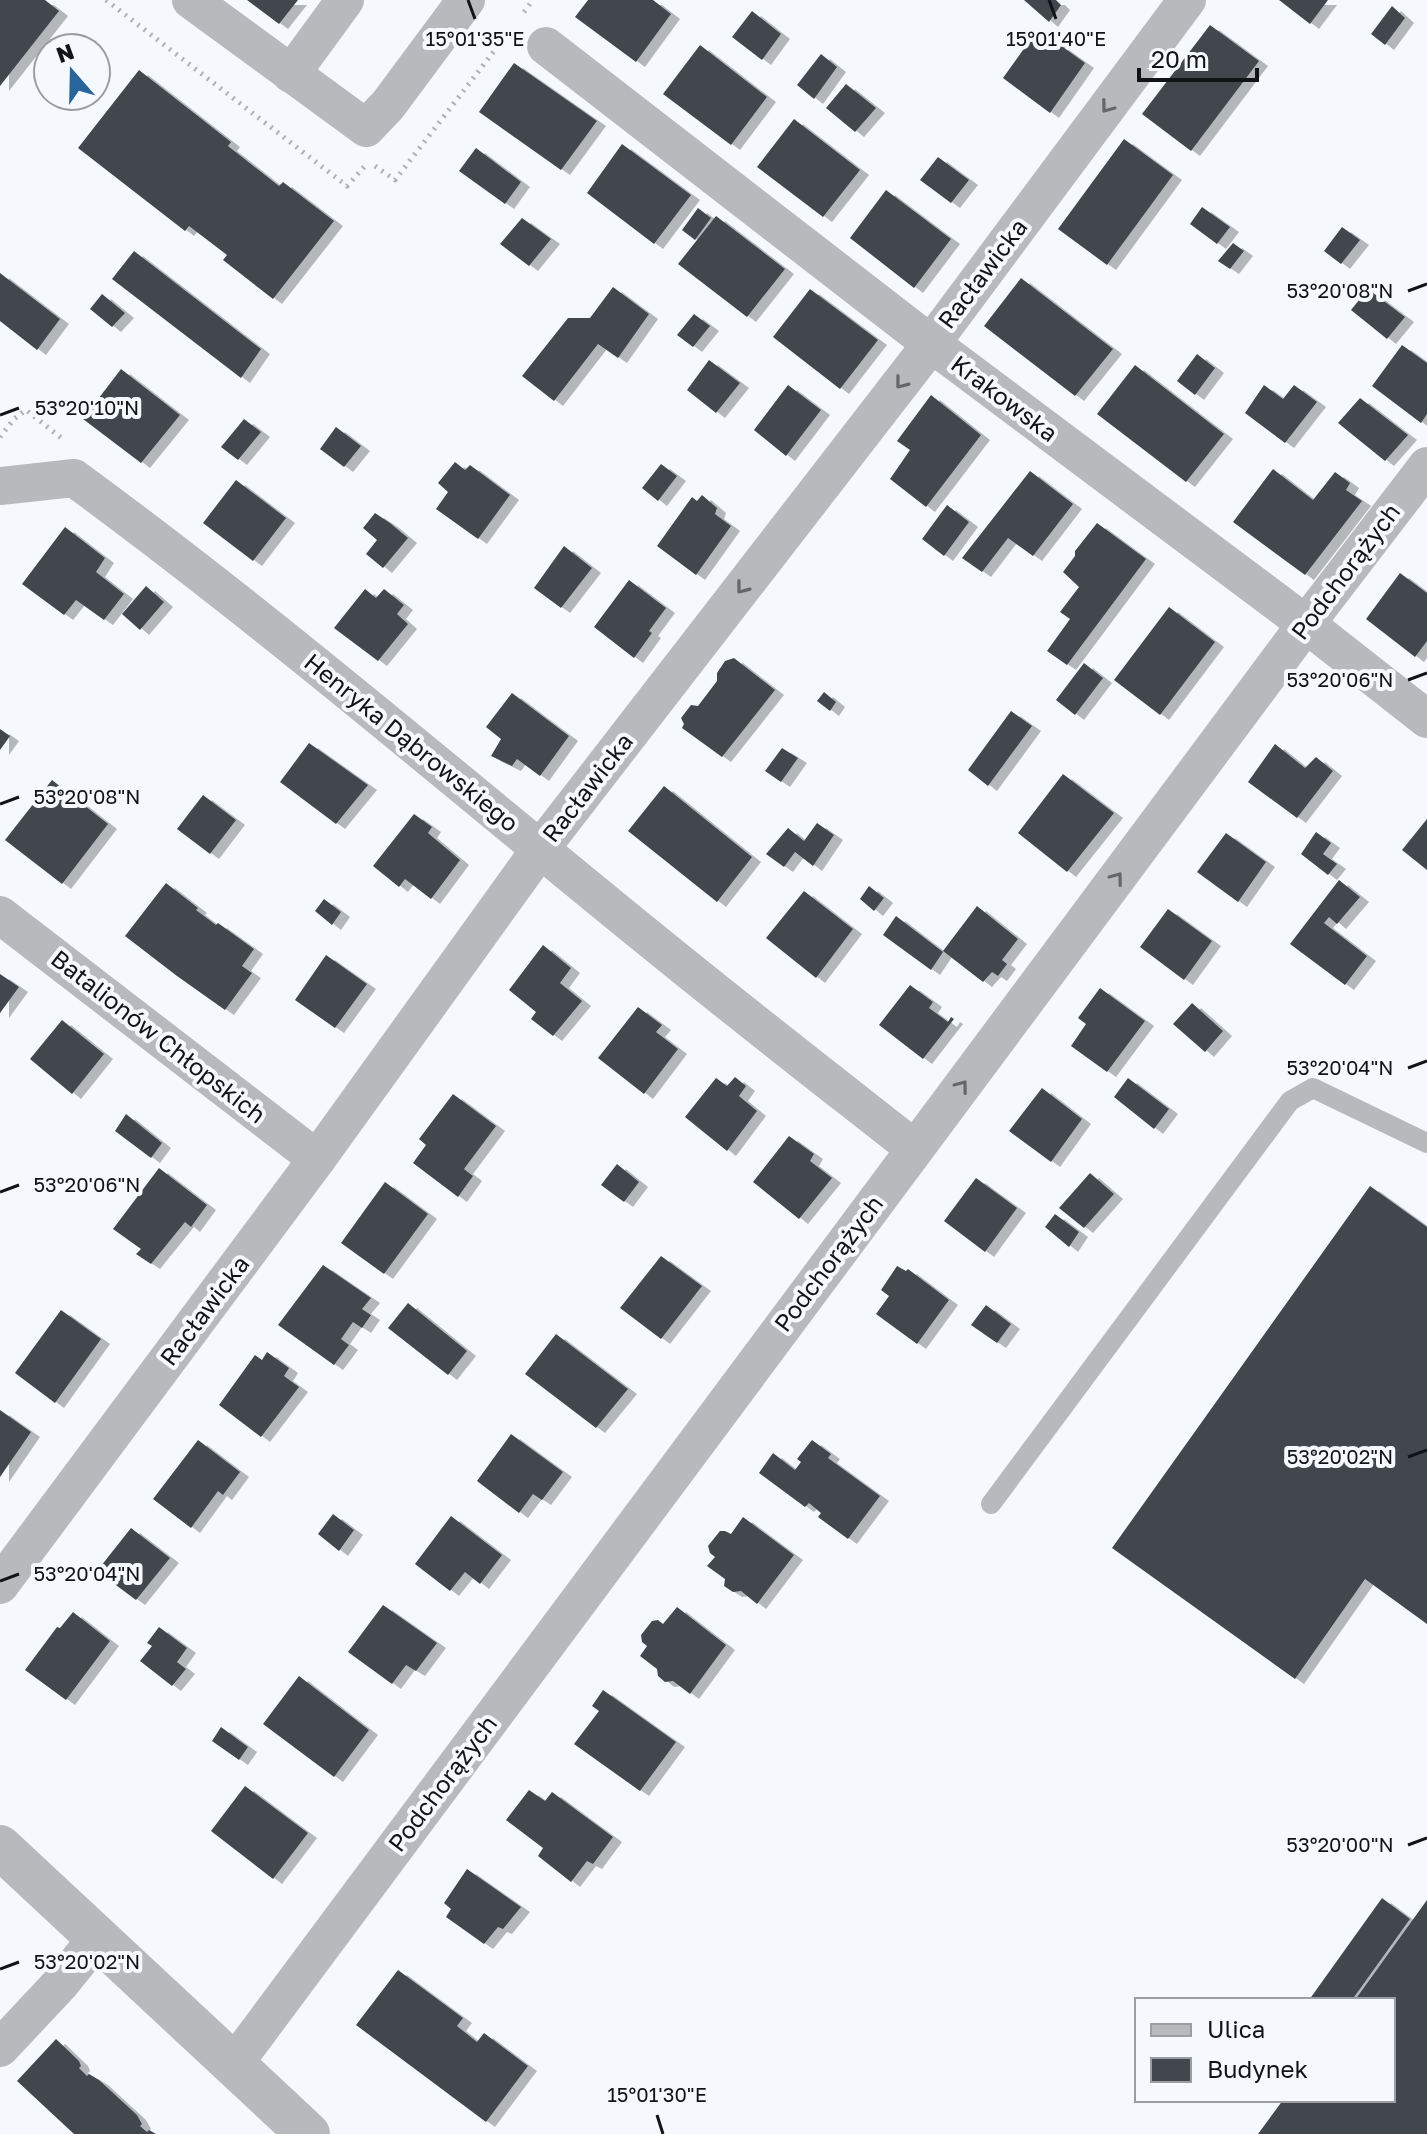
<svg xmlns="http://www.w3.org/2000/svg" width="1427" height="2134" viewBox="0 0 1427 2134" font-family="'Golos Text',sans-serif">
	<defs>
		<filter id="shadow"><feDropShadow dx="9" dy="5" stdDeviation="0" flood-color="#0004"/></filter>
	</defs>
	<rect width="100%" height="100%" fill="#f5f9fd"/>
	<g fill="#42474d" filter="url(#shadow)">
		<polygon points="0,0 45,0 59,11 0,86"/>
		<polygon points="247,0 298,0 279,24"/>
		<polygon points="588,0 653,0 671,14 636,62 575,17"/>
		<polygon points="1024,0 1056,0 1061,5 1049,22"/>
		<polygon points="1279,0 1328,0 1310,24"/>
		<polygon points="1392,6 1405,18 1385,45 1371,34"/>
		<polygon points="752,11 781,34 762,60 732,37"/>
		<polygon points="1210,25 1259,61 1191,151 1142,114"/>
		<polygon points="1038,29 1085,63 1050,113 1003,78"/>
		<polygon points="700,45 767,97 731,145 663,94"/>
		<polygon points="821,54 837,67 814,99 797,85"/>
		<polygon points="514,63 597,121 561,170 479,112"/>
		<polygon points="139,70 231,142 228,146 279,186 283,182 334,221 273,299 223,260 227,255 189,226 185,231 78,148"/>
		<polygon points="846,84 876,108 855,132 826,108"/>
		<polygon points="794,119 860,170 823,217 757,167"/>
		<polygon points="1124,139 1173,175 1107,265 1058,229"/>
		<polygon points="622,144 691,195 654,244 587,193"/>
		<polygon points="476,148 521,182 505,204 459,171"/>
		<polygon points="938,157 969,180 951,203 920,180"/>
		<polygon points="886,190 951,239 914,288 850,238"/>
		<polygon points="1202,207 1230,227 1217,244 1190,224"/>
		<polygon points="698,208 711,218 695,240 682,230"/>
		<polygon points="716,216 785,269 747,317 678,264"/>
		<polygon points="522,218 551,239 529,266 500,244"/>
		<polygon points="1342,227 1360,240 1341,264 1324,251"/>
		<polygon points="1233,243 1244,251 1230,269 1218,261"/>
		<polygon points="134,251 261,349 241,378 112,279"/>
		<polygon points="0,273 60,319 37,350 0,321"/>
		<polygon points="1021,278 1113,349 1075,396 984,326"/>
		<polygon points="613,287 649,314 618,358 598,344 554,401 522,376 568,318 590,318"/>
		<polygon points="810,289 878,340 840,389 773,337"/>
		<polygon points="1368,289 1405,317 1387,339 1351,310"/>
		<polygon points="102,294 125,313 112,327 90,309"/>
		<polygon points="694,314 710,326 693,347 677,335"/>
		<polygon points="1402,345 1427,363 1427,414 1421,423 1372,386"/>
		<polygon points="1197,354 1215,368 1195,395 1177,381"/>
		<polygon points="709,360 740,383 716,413 687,390"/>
		<polygon points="1135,365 1224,434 1186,482 1097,414"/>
		<polygon points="121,369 180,415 141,463 83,419"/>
		<polygon points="788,385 821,410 786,456 754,430"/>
		<polygon points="1264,385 1283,399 1294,385 1317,402 1285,443 1245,413"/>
		<polygon points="931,395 981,435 926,507 890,479 910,450 897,441"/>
		<polygon points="1360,398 1408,435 1385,461 1338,423"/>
		<polygon points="244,419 261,432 238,460 221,447"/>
		<polygon points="336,427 361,446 344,467 320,449"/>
		<polygon points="455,462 465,470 470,465 510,495 478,539 436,509 448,492 438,483"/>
		<polygon points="661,464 677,476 658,501 642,488"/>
		<polygon points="1273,469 1313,500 1335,472 1350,483 1346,490 1362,501 1305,575 1233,522"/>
		<polygon points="1030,471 1073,504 1033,556 1008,538 982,572 962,558"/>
		<polygon points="236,480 286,518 253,561 203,523"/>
		<polygon points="702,495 717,508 715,514 731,526 696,575 657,546 692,497 697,501"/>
		<polygon points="947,505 969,522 944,556 922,539"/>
		<polygon points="375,513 390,523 408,538 383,568 366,554 377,540 363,528"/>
		<polygon points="1097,523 1146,559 1067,665 1047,651 1070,619 1060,612 1079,587 1063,572 1075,556 1075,551"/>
		<polygon points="65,527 105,558 96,572 124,594 104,620 76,600 64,615 22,584"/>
		<polygon points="564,546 592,568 561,608 534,588"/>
		<polygon points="1400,573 1427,593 1427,641 1415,657 1366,619"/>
		<polygon points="629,580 666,608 649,631 652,633 634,658 594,627"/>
		<polygon points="146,586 164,602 140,630 122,614"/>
		<polygon points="365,589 376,598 384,589 404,605 397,614 408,624 378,661 334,628"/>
		<polygon points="1169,607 1215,642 1160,715 1114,680"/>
		<polygon points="734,658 775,690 722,757 682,728 684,724 681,718 691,705 698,706 717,681 717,673 725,661"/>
		<polygon points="1084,663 1103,678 1075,715 1056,700"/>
		<polygon points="824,692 836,702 830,711 817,701"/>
		<polygon points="512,693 569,736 540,776 517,759 512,766 491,756 501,739 486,727"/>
		<polygon points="1011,711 1032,726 988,786 968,770"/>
		<polygon points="0,729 10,736 0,750"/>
		<polygon points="309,743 368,785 336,824 280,782"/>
		<polygon points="1275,744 1305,768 1316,757 1333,771 1297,818 1248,782"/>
		<polygon points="782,748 798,758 781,782 765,771"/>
		<polygon points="1063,774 1114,813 1067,872 1018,833"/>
		<polygon points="52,780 108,824 62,884 5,840"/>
		<polygon points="664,786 752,857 717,902 628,831"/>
		<polygon points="203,795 236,820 210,854 177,829"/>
		<polygon points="414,814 432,827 428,833 460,860 431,899 405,879 399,887 373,866"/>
		<polygon points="1427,819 1427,870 1402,850"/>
		<polygon points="817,823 834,835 813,866 795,852 784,867 766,854 788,828 804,841"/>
		<polygon points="1316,832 1331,843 1323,854 1337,864 1328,875 1301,854"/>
		<polygon points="1226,833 1266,862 1238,902 1197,872"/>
		<polygon points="1339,880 1360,897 1337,924 1329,917 1324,923 1367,956 1345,985 1290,944"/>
		<polygon points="166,883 198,908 196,910 216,925 218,923 254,949 242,966 252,973 225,1010 177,976 125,936"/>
		<polygon points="869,886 884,898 874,911 860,899"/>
		<polygon points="804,891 853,929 816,978 766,938"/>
		<polygon points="324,899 341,912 332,925 315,911"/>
		<polygon points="977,906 1018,939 1002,960 1007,964 998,976 992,972 983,982 943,951"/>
		<polygon points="1168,909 1212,941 1184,980 1140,947"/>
		<polygon points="896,916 943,952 931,970 883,935"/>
		<polygon points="543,945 571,968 560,983 582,1001 553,1036 531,1019 536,1012 509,990"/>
		<polygon points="326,955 367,984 335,1028 295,1000"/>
		<polygon points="0,974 19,987 0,1013"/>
		<polygon points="910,985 933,1002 929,1008 948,1022 951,1017 954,1019 923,1059 879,1025"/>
		<polygon points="1100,988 1145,1021 1107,1072 1071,1046 1086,1024 1078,1018"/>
		<polygon points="1192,1003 1223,1031 1205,1052 1173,1024"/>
		<polygon points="638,1007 662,1025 656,1032 678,1049 644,1094 598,1058"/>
		<polygon points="62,1020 104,1054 72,1094 30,1059"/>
		<polygon points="735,1077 746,1086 739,1096 757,1111 727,1151 685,1117 716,1078 727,1086"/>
		<polygon points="1128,1078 1169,1109 1154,1129 1114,1097"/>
		<polygon points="1042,1088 1082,1119 1051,1162 1009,1131"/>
		<polygon points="453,1094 496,1126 464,1169 473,1176 458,1197 413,1163 426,1145 419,1139"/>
		<polygon points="126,1114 162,1143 151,1158 115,1131"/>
		<polygon points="789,1136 814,1154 810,1161 832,1178 799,1219 753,1182"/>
		<polygon points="617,1164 639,1182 624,1202 601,1185"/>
		<polygon points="159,1168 207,1205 191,1227 185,1222 151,1264 136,1254 141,1249 113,1229"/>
		<polygon points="1090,1173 1114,1194 1084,1228 1059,1208"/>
		<polygon points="976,1178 1017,1208 985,1252 944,1221"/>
		<polygon points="385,1182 428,1214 384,1274 341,1243"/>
		<polygon points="1370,1186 1427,1227 1427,1624 1365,1579 1295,1679 1112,1548"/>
		<polygon points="1055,1214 1079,1232 1069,1247 1045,1227"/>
		<polygon points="661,1256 702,1286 661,1339 620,1308"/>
		<polygon points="323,1265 371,1298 362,1309 371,1315 362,1328 353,1322 341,1339 349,1345 334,1365 278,1325"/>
		<polygon points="897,1266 906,1271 908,1269 949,1300 917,1344 876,1314 889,1296 881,1290"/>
		<polygon points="408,1303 467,1351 448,1375 388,1328"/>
		<polygon points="986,1305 1011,1324 997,1343 971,1325"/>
		<polygon points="61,1310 101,1339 55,1403 15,1373"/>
		<polygon points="556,1334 628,1389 596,1428 525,1374"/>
		<polygon points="267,1352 289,1368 284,1376 299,1387 261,1437 219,1405 255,1355 262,1360"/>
		<polygon points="0,1410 31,1432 0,1477"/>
		<polygon points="511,1434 563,1472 542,1500 533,1494 519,1513 477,1481"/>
		<polygon points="198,1440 240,1472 223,1495 218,1491 191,1528 153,1499"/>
		<polygon points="812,1440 831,1454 828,1458 880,1496 848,1539 818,1517 821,1513 809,1503 805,1507 759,1473 773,1453 795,1470 801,1462 797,1459"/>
		<polygon points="333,1514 354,1530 339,1551 318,1534"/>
		<polygon points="451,1516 502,1555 480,1584 465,1572 450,1591 415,1564"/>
		<polygon points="743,1517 794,1555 757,1604 741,1591 733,1592 724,1586 725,1579 707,1566 715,1557 710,1553 708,1546 720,1531 725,1531 731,1534"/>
		<polygon points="131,1528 170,1558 136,1600 97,1571"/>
		<polygon points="383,1605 437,1643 416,1671 406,1665 392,1684 348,1652"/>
		<polygon points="677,1607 726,1645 690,1694 673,1681 665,1682 658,1676 657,1669 640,1656 647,1646 642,1642 641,1635 652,1621 658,1620 663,1624"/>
		<polygon points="73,1612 110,1641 66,1700 25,1670 57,1627 60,1628"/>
		<polygon points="159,1627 187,1648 177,1662 186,1669 172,1686 140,1661 152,1646 147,1643"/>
		<polygon points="299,1676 369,1730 334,1777 263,1724"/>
		<polygon points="603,1690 676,1742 640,1791 574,1744 599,1711 592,1706"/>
		<polygon points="221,1727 248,1747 239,1760 212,1741"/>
		<polygon points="245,1786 308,1833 273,1879 211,1831"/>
		<polygon points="529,1790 545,1801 552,1792 613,1837 593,1864 587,1861 571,1882 538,1856 543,1848 506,1820"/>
		<polygon points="467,1869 521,1907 503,1929 498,1927 484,1944 446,1917 451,1909 444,1903"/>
		<polygon points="1382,1898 1410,1919 1352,2000 1309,2000"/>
		<polygon points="1427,1900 1427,2134 1258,2134 1283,2100 1393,2100 1393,2000 1355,2000"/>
		<polygon points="398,1970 463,2018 457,2026 477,2042 484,2033 528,2066 486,2122 356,2025"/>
		<polygon points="56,2039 79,2061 81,2066 79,2068 87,2076 89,2074 99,2080 137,2115 142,2124 140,2126 147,2132 149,2130 156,2134 74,2134 17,2081"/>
	</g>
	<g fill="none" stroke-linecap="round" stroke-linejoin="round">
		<g stroke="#adb0b4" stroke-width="5" stroke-dasharray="2 6" stroke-linecap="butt">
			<polyline points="106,0 347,186 365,166"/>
			<polyline points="524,12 533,0"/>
			<polyline points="375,166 395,180 508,33"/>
			<polyline points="0,437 14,419 26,410 65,441"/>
		</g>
		<polyline stroke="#b7babd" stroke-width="20" points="991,1504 1290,1101 1313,1088 1427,1143"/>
		<g stroke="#b7babd" stroke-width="38">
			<polyline points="191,0 366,128 388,105 466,0"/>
			<polyline points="546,46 913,330 1306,624 1427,719"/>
			<polyline points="291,74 345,0"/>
			<path d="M 0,486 L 74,478 C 272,623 459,784 650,939 C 737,1010 826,1079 915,1149"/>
			<polyline points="0,915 317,1159"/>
			<polyline points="0,1585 317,1159 541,848 931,344 1187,0"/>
			<polyline points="0,2048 60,1984 97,1938"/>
			<polyline points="234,2064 1306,624 1427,466"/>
		</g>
		<polyline stroke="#b7babd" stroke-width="44" points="0,1847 308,2134"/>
	</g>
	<defs><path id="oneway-chevron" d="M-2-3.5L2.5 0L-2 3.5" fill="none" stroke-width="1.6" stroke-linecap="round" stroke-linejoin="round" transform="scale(2)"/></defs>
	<g stroke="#64676a">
		<use href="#oneway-chevron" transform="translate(1107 107) rotate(127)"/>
		<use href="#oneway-chevron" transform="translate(901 383) rotate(128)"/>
		<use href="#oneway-chevron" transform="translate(742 588) rotate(128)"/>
		<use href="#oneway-chevron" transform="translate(1117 878) rotate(-53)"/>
		<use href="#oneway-chevron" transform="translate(962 1086) rotate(-53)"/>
	</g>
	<path fill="none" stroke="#111416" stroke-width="3" d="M 468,0 L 475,19M 1049,0 L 1056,19M 1408,291 L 1427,284M 0,415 L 19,408M 1408,680 L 1427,673M 0,804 L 19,797M 1408,1068 L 1427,1061M 0,1192 L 19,1185M 1408,1457 L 1427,1450M 0,1581 L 19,1574M 1408,1845 L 1427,1838M 0,1969 L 19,1962M 657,2115 L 663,2134"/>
	<g text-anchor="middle" stroke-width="8" stroke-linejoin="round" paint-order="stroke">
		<g font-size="24" fill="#111416" stroke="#f5f9fd">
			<text transform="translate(983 274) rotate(-53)" y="8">Racławicka</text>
			<text transform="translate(1004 399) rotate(37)" y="8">Krakowska</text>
			<text transform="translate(1346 572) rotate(-53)" y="8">Podchorążych</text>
			<text transform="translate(411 743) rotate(39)" y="8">Henryka Dąbrowskiego</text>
			<text transform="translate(588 788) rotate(-52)" y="8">Racławicka</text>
			<text transform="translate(158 1037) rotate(38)" y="8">Batalionów Chłopskich</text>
			<text transform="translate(829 1264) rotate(-53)" y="8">Podchorążych</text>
			<text transform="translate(205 1311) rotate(-53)" y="8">Racławicka</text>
			<text transform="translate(443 1784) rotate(-53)" y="8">Podchorążych</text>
		</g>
	</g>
	<g font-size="20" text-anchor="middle" fill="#111416" stroke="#f5f9fd" stroke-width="8" stroke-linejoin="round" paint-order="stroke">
		<text x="475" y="46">15°01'35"E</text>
		<text x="1056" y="46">15°01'40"E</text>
		<text x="1340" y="298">53°20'08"N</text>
		<text x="87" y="415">53°20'10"N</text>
		<text x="1340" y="687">53°20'06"N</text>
		<text x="87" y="804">53°20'08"N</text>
		<text x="1340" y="1075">53°20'04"N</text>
		<text x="87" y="1192">53°20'06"N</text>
		<text x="1340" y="1464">53°20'02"N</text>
		<text x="87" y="1581">53°20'04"N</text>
		<text x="1340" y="1852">53°20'00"N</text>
		<text x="87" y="1969">53°20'02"N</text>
		<text x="657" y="2102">15°01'30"E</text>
	</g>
	<rect x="1135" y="1998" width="260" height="104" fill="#f5f9fd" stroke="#9a9da1" stroke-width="2"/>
	<rect x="1151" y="2024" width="40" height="12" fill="#b7babd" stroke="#9a9da1" stroke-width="2"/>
	<text x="1207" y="2038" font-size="24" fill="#111416">Ulica</text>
	<rect x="1151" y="2058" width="40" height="24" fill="#42474d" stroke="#9a9da1" stroke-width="2"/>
	<text x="1207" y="2078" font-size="24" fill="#111416">Budynek</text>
	<g transform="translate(72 72) rotate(340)"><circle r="38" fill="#f5f9fd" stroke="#9a9da1" stroke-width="2"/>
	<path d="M0-6L14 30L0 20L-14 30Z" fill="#27659b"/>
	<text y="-12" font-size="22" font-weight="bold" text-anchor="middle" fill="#111416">N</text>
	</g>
	<path d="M1139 68v12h118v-12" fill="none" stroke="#111416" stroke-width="4"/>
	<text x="1151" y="68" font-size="24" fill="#111416" stroke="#f5f9fd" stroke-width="6" paint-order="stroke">20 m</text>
</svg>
